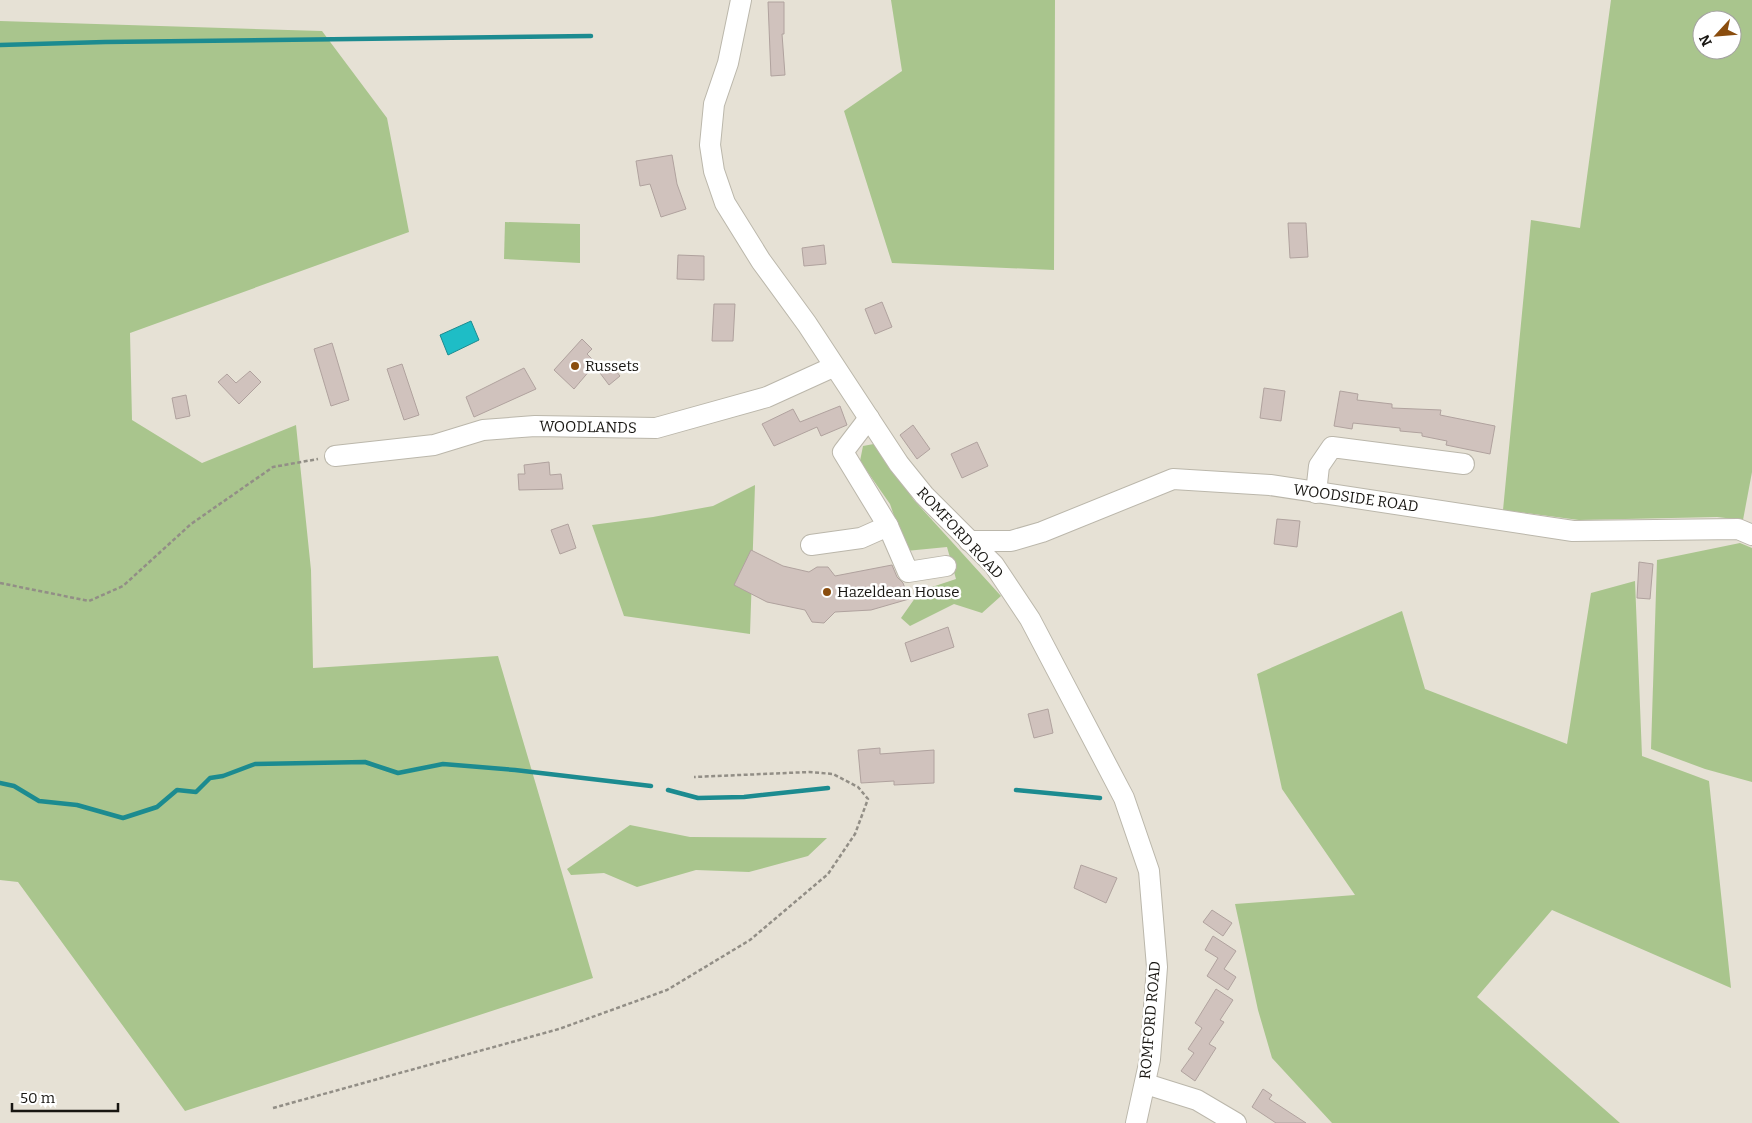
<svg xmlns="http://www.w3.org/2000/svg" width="1752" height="1123" viewBox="0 0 1752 1123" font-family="Bitter,serif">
	<rect width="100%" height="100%" fill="#e6e1d5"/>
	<g fill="#a9c58d" fill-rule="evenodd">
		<polygon points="891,0 1055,0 1054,270 892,263 844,111 902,71"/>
		<path d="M 1611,0 L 1752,0 L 1752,472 L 1743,520 L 1717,517 L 1579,520 L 1503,510 L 1531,220 L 1580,228 ZM 1702,20 L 1732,20 L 1732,50 L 1702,50 Z"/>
		<polygon points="0,21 322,31 387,118 409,232 130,333 132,420 202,463 296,425 311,570 313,668 498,656 593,978 185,1111 18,882 0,880"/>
		<polygon points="505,222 580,224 580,263 504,259"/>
		<polygon points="879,443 913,499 1001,596 982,613 954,604 910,626 901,618 920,591 956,579 947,547 906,551 890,504 860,461 863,446"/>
		<polygon points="755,485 750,634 624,616 592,525 653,517 713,506"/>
		<polygon points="1740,543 1752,548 1752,782 1705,769 1651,749 1657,560"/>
		<polygon points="1635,581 1642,756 1709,781 1731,988 1552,910 1477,997 1620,1123 1332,1123 1272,1058 1258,1010 1235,904 1355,895 1282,789 1257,674 1402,611 1425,689 1567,744 1591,593"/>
		<polygon points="630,825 690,837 827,838 808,856 749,872 696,870 637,887 604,873 571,875 567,869"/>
	</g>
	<polygon fill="#1ebdc6" stroke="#1c8b90" points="471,321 479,340 448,355 440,335"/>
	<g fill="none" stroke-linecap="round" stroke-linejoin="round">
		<g stroke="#1c8b90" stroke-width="4.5">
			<polyline points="0,45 105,42 591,36"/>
			<polyline points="0,783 14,786 39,801 77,805 123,818 157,807 177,790 196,792 210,778 223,776 255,764 365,762 398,773 443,764 515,770 651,786"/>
			<polyline points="668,790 698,798 744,797 828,788"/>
			<polyline points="1016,790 1100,798"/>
		</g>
	</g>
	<g fill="#d0c2bd" stroke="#b0a29e">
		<polygon points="768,2 784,2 784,34 782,34 785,75 771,76"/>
		<polygon points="672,155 677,184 686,209 661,217 650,184 640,186 636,161"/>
		<polygon points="1288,223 1306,223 1308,257 1290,258"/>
		<polygon points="824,245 826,264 804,266 802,248"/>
		<polygon points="678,255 704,256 704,280 677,279"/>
		<polygon points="882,302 892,327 875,334 865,309"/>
		<polygon points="714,304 735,304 733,341 712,341"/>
		<polygon points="582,339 592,349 587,354 596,363 574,389 554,370"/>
		<polygon points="332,343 349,400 331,406 314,349"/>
		<polygon points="402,364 419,415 404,420 387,369"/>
		<polygon points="611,365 620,376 609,385 600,373"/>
		<polygon points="524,368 536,389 474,417 466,397"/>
		<polygon points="250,371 261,382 239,404 218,382 227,374 236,383"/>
		<polygon points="1264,388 1285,391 1281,421 1260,418"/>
		<polygon points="1340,391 1358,394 1357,400 1392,404 1392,408 1441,410 1440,415 1495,426 1490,454 1446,445 1447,441 1422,436 1422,433 1400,431 1400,428 1353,423 1352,429 1334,426"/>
		<polygon points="186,395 190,416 176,419 172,398"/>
		<polygon points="840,406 847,425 821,436 817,427 774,446 762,424 793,409 800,422"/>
		<polygon points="913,425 930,449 917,459 900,435"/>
		<polygon points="977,442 988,466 962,478 951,454"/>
		<polygon points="549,462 550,475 561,474 563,489 519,490 518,474 525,474 524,465"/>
		<polygon points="1277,519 1300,521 1297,547 1274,544"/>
		<polygon points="568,524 576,548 560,554 551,530"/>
		<polygon points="751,550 783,566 809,572 817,567 828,567 835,576 892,565 897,577 903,583 909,599 871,610 835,612 824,623 812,622 805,610 767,602 734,585"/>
		<polygon points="1639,562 1653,564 1650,599 1637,598"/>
		<polygon points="948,627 954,647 911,662 905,643"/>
		<polygon points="1048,709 1053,733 1034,738 1028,714"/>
		<polygon points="880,748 880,754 934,750 934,783 894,785 894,781 861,783 858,750"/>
		<polygon points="1081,865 1117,878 1106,903 1074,888"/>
		<polygon points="1212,910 1232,923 1223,936 1203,922"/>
		<polygon points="1213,936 1236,951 1224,969 1236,977 1228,990 1207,976 1218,958 1205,950"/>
		<polygon points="1216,989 1233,1000 1220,1020 1224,1022 1209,1044 1216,1048 1195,1081 1181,1071 1194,1053 1188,1049 1202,1028 1195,1023"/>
		<polygon points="1263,1089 1272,1095 1269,1099 1306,1123 1276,1123 1252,1107"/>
	</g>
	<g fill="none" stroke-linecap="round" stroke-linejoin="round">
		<g stroke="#bbb7ab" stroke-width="22">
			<g id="minor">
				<polyline points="741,0 728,63 714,104 710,145 714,171 725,203 761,261 807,324 899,464 924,495 994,565 1030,619 1124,798 1149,871 1157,967 1150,1059 1136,1123"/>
				<polyline points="335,456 434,445 483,430 535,426 656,428 767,397 833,367"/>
				<polyline points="1316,493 1319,466 1332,447 1464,464"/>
				<polyline points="888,526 908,572 946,566"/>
				<polyline points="969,541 1011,541 1042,532 1173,479 1270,485 1573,531 1738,529 1752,535"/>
				<polyline points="811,545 861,538 888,526 843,452 869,418"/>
				<polyline points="1146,1084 1197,1100 1236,1123"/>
			</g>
		</g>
		<g stroke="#928e86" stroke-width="2.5" stroke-dasharray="4 2.5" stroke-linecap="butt">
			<polyline points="0,583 89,601 123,586 191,524 273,467 318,459"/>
			<polyline points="273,1108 559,1029 667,990 750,940 828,874 855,834 868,799 858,787 833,774 809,772 694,777"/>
		</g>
		<use href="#minor" stroke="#fff" stroke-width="20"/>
	</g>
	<g fill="#8a4d0e" stroke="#fff" stroke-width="2">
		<circle cx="575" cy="366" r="5"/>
		<circle cx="827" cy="592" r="5"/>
	</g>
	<g text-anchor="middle" stroke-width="5" stroke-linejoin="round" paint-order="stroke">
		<g font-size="15" fill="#181612" stroke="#fff" text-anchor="start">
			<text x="585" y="371">Russets</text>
			<text x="837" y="597">Hazeldean House</text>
		</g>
		<g font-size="15" fill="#181612" stroke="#fff">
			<text transform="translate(588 427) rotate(1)" y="5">WOODLANDS</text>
			<text transform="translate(1356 498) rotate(8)" y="5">WOODSIDE ROAD</text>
			<text transform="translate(960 533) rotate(47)" y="5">ROMFORD ROAD</text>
			<text transform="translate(1150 1020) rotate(-85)" y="5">ROMFORD ROAD</text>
		</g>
	</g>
	<g transform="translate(1717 35) rotate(244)"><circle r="24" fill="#ffffff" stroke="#a3a2a0"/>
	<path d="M0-4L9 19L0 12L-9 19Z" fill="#8a4d0e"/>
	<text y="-8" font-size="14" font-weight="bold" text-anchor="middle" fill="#181612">N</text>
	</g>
	<path d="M12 1103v8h106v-8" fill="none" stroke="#181612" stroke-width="2.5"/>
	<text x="20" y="1103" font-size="15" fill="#181612" stroke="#ffffff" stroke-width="4" paint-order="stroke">50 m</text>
</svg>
